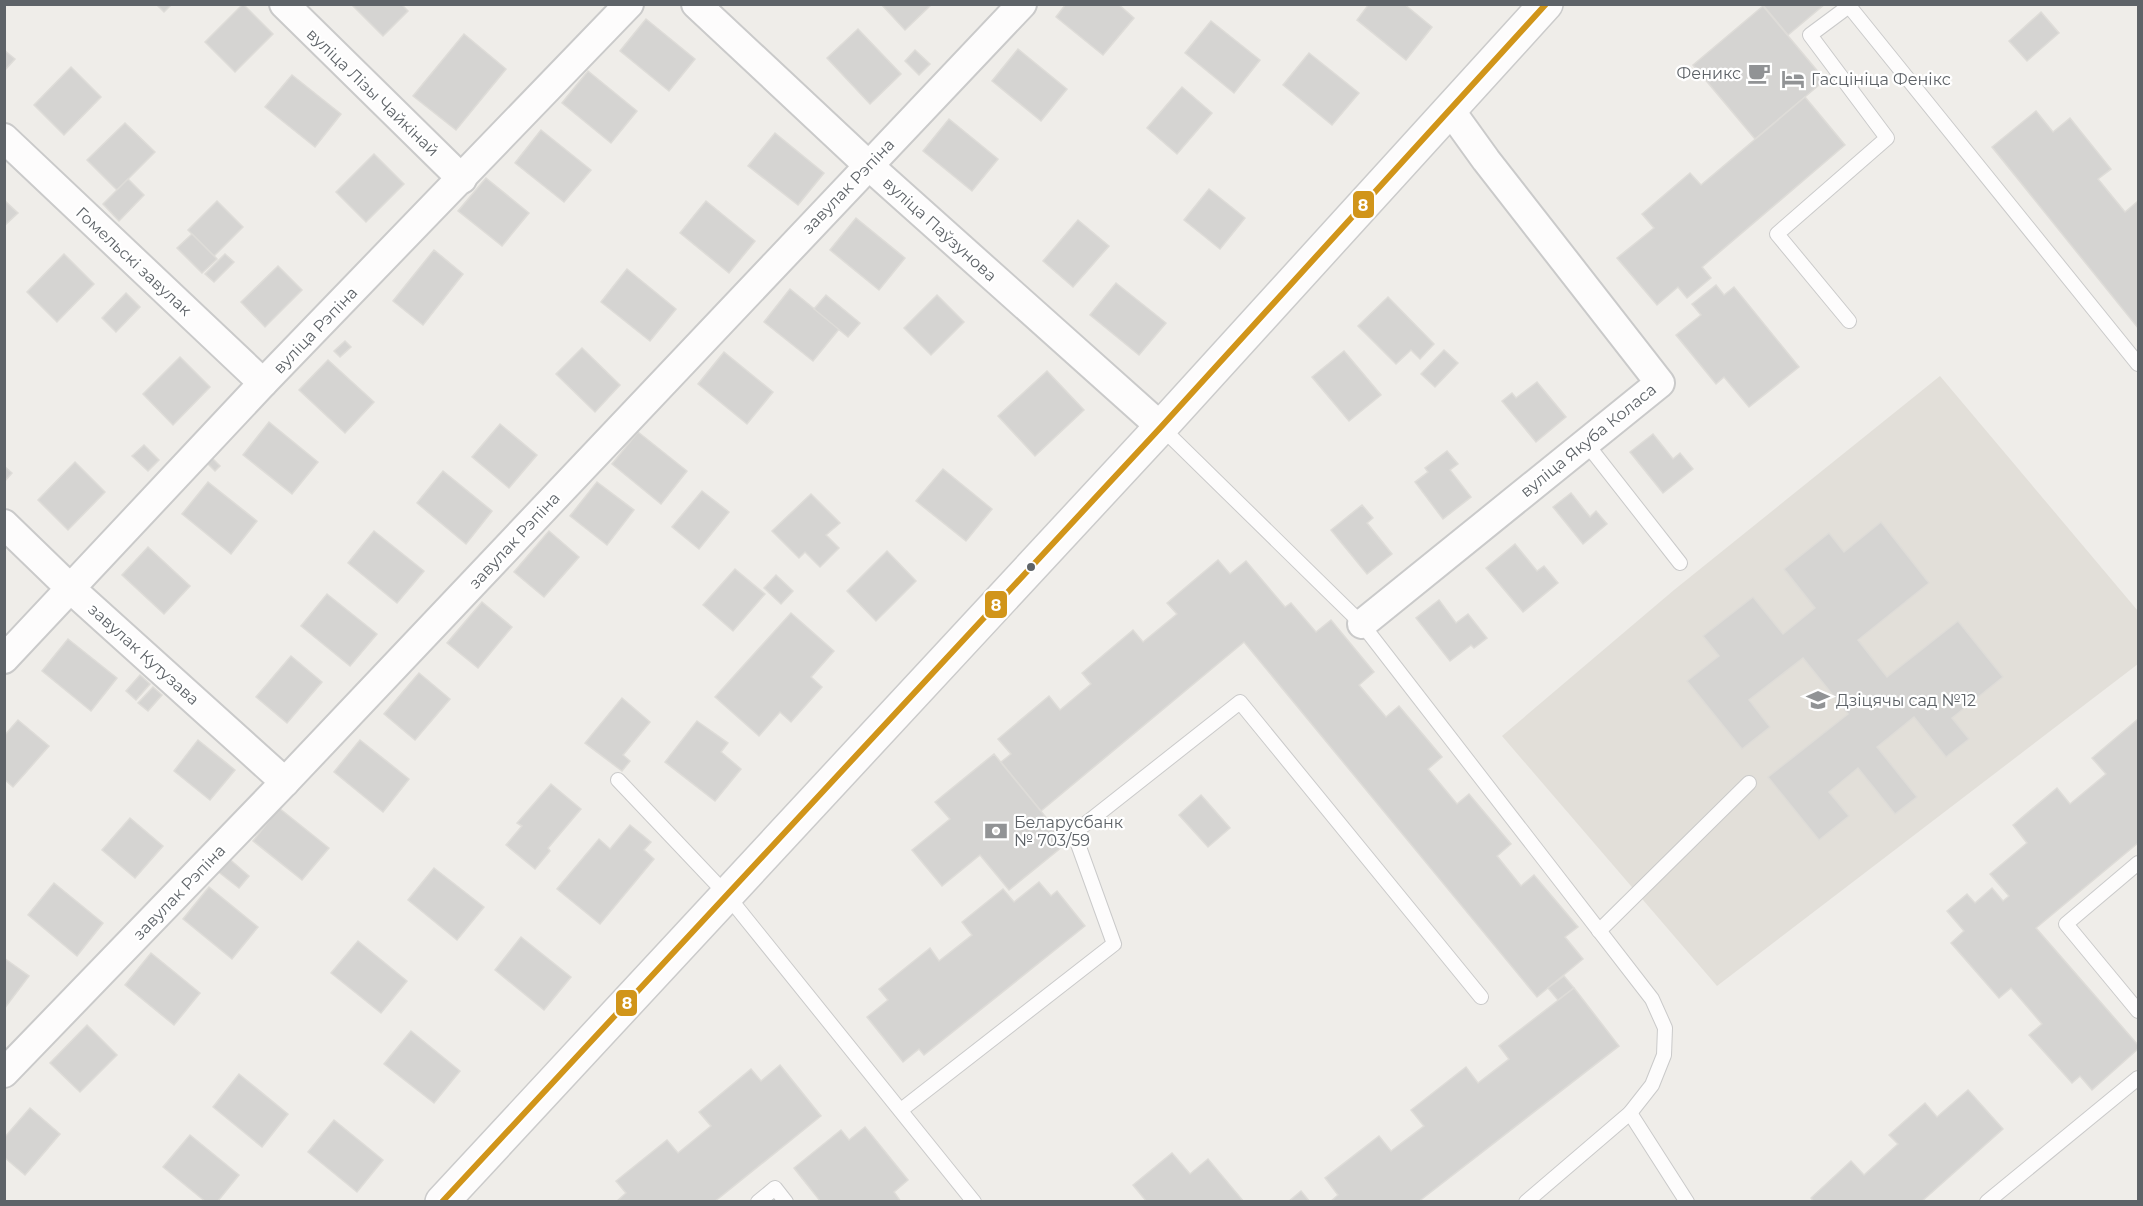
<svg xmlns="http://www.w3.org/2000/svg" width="2143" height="1206" viewBox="0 0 2143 1206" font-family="Montserrat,sans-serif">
	<rect width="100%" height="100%" fill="#efede9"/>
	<polygon fill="#e2dfd9" points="1940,376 2138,611 2138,664 1717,986 1502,736 1674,590"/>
	<g fill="#d5d4d2" stroke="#dedcd8" stroke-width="1.5">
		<polygon points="156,4 172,4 164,12"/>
		<polygon points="243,4 273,34 235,72 205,42"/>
		<polygon points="355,4 401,4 408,11 383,36 353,6"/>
		<polygon points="881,4 932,4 905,30"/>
		<polygon points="1066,4 1118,4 1134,18 1103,55 1056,17"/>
		<polygon points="1369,4 1404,4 1432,27 1406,60 1357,20"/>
		<polygon points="1762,4 1825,4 1788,35"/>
		<polygon points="1763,6 1825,80 1755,139 1693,65"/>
		<polygon points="2041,12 2059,33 2027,61 2009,41"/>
		<polygon points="646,19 695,59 669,91 620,51"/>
		<polygon points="1211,21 1260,60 1234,93 1185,53"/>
		<polygon points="858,29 901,74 870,104 827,58"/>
		<polygon points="464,34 506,69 456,130 413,96"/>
		<polygon points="1018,49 1067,89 1041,121 992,81"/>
		<polygon points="4,50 15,59 4,71"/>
		<polygon points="915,50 930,64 919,75 905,61"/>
		<polygon points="1309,53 1359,93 1332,125 1283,85"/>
		<polygon points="71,67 101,97 64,135 34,105"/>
		<polygon points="588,71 637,111 611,143 562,103"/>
		<polygon points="292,75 341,114 315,147 265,107"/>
		<polygon points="1182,87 1212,113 1177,154 1147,128"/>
		<polygon points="1805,97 1845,145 1702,267 1711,278 1687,298 1678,287 1657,305 1617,258 1654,228 1642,214 1690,173 1701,185"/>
		<polygon points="2036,111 2053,132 2070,118 2111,169 2098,179 2125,212 2138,201 2138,328 1992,147"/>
		<polygon points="949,119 998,159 972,191 923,151"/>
		<polygon points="125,123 155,152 117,190 87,160"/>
		<polygon points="541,130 591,170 564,202 515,163"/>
		<polygon points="775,133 824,173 798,205 748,166"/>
		<polygon points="374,154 404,184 366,222 336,192"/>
		<polygon points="486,178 529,213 502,246 458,211"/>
		<polygon points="128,179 144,195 119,221 103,204"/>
		<polygon points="1209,189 1245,218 1220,249 1184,220"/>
		<polygon points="4,200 18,213 4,226"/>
		<polygon points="217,201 243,227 214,256 188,230"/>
		<polygon points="706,201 755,241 729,273 680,233"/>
		<polygon points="856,218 905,258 879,290 830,250"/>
		<polygon points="1078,220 1109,246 1073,287 1043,261"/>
		<polygon points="192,234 217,259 202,273 177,248"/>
		<polygon points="434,250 463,274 423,325 393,301"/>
		<polygon points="64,254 94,284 57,322 27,292"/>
		<polygon points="225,254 234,262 214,282 205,274"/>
		<polygon points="278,266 302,290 265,327 241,302"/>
		<polygon points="627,269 676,309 650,341 601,302"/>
		<polygon points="1116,283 1166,323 1139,355 1090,315"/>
		<polygon points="1716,285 1724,295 1734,287 1799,367 1749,407 1724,377 1716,384 1676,335 1701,315 1692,304"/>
		<polygon points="790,289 839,329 813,361 764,322"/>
		<polygon points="126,293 140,307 116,332 102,318"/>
		<polygon points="826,295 860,323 848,337 814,309"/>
		<polygon points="937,295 964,322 931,355 904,328"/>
		<polygon points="1388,297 1434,344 1420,359 1411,350 1396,364 1358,326"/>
		<polygon points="345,341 351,347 340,357 334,351"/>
		<polygon points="582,348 620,385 595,412 556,374"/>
		<polygon points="1444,350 1458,363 1435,387 1421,374"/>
		<polygon points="1344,351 1381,395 1349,421 1312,377"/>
		<polygon points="724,352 773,392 747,424 698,384"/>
		<polygon points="180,357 210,387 173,425 143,394"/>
		<polygon points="328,360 374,402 345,433 299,390"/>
		<polygon points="1047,371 1084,410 1035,456 998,416"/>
		<polygon points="1537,382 1566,417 1536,442 1502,401 1512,393 1516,398"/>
		<polygon points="269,422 318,462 292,494 243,455"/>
		<polygon points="500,424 537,455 509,488 472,457"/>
		<polygon points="638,432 687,471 661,504 612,464"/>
		<polygon points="1653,434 1673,459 1680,453 1693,469 1663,493 1630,452"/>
		<polygon points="144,445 159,460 148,471 132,456"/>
		<polygon points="1447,451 1458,464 1450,470 1471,497 1443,519 1415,482 1428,472 1425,468"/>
		<polygon points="212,458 220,466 215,471 207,463"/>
		<polygon points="75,462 105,492 68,530 38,500"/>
		<polygon points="4,466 12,473 4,482"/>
		<polygon points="943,469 992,509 966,541 916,501"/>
		<polygon points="443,471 492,511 466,544 417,503"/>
		<polygon points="208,482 257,521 231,554 182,514"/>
		<polygon points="597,482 634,510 607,545 570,516"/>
		<polygon points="702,491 729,512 699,549 672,527"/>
		<polygon points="1571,493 1590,517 1596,511 1607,524 1583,544 1553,507"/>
		<polygon points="811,494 840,523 826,535 839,548 820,567 805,552 799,558 772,531"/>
		<polygon points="1362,505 1373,518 1367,523 1392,554 1367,574 1331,530"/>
		<polygon points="1881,522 1929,583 1858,640 1887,677 1958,621 2003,677 1952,718 1969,739 1946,757 1914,717 1877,747 1917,797 1895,814 1858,768 1829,792 1849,816 1819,840 1768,777 1848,714 1803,658 1749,700 1770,727 1742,749 1687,681 1719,656 1703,636 1753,597 1783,634 1815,608 1784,569 1829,533 1844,552"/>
		<polygon points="374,531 424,571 397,603 348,563"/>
		<polygon points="549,531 579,557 544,597 514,572"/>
		<polygon points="1515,544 1537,571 1544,566 1558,583 1523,612 1486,568"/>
		<polygon points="148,547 190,586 164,614 122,575"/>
		<polygon points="887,551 916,581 876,621 847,591"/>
		<polygon points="1218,560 1230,574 1246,561 1285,607 1291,603 1316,632 1331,620 1374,672 1359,685 1386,717 1399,706 1442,757 1428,769 1457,804 1469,794 1511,844 1497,856 1521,886 1534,875 1578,927 1565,937 1583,959 1537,997 1244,642 1041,811 1001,762 1011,754 998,739 1049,696 1060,710 1091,684 1082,673 1133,630 1143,642 1177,614 1167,603"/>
		<polygon points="735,569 765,594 733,631 703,605"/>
		<polygon points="776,575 793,591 781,604 764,588"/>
		<polygon points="327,594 377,634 350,666 301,626"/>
		<polygon points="1439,600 1456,623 1468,614 1487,638 1474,648 1471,645 1450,661 1416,618"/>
		<polygon points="482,602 512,627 478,668 447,643"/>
		<polygon points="791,613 834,651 811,677 822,687 791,722 780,712 759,736 715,697"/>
		<polygon points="68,639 117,678 91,711 42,671"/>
		<polygon points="291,656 322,682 287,723 256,697"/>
		<polygon points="419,673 450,699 415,740 384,714"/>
		<polygon points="140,675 150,684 136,700 126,691"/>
		<polygon points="153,687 162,695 148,711 138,703"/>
		<polygon points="622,698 650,722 623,755 630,761 622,771 585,743"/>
		<polygon points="2138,719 2138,843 2036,928 2138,1045 2138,1049 2092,1090 2080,1076 2072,1083 2029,1035 2042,1024 2011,988 1999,998 1951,943 1964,931 1947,911 1967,894 1975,903 1992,888 2003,901 2009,896 1990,874 2027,843 2013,825 2057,788 2070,804 2106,774 2092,758"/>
		<polygon points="18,720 49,746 13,787 4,779 4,736"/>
		<polygon points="697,721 728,743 721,752 741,769 715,801 665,762"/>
		<polygon points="198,740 235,770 210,800 174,771"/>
		<polygon points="360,740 409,779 383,812 334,772"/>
		<polygon points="994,754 1067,843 1009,890 980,855 942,886 912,850 950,819 935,802"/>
		<polygon points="551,784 581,809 548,848 550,851 535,869 506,845 522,826 517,823"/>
		<polygon points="1201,795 1230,828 1208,847 1179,815"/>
		<polygon points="279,808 329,848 302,880 253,841"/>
		<polygon points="130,818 163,846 135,878 102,850"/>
		<polygon points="630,825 651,842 644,850 654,859 600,924 557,889 599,839 610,849"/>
		<polygon points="227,857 249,876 239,888 216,870"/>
		<polygon points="434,868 484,907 457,940 408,900"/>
		<polygon points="1039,882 1051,896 1057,891 1085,926 924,1055 919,1049 903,1062 867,1017 888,1000 879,989 930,948 939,961 972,935 962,922 1003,889 1014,902"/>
		<polygon points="54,883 103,923 77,956 28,915"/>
		<polygon points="209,887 258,927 232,959 183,919"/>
		<polygon points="521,937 571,977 544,1010 495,970"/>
		<polygon points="358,941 407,981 381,1013 331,973"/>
		<polygon points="151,953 200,993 174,1025 125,985"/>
		<polygon points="4,958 29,976 4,1009"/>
		<polygon points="1564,976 1574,988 1558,1000 1548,988"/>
		<polygon points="1574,988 1619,1046 1418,1202 1330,1202 1338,1195 1325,1178 1379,1136 1391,1151 1424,1126 1411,1110 1466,1067 1478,1083 1509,1059 1499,1046"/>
		<polygon points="87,1025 117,1055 80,1092 50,1063"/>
		<polygon points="411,1031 460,1071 434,1103 384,1064"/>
		<polygon points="780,1065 821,1116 714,1202 616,1202 626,1193 616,1181 667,1140 678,1153 711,1126 699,1112 751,1069 761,1081"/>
		<polygon points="239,1074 288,1114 262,1147 213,1107"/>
		<polygon points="1968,1090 2003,1129 1921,1202 1814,1202 1811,1198 1851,1161 1864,1175 1898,1144 1889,1135 1925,1103 1937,1117"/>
		<polygon points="30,1108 60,1134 25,1175 4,1157 4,1138"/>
		<polygon points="334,1120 383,1160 357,1192 308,1152"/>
		<polygon points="865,1127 908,1180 894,1192 901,1202 821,1202 794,1168 841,1130 849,1140"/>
		<polygon points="190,1135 239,1175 217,1202 206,1202 163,1167"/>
		<polygon points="1172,1153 1190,1174 1208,1159 1244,1202 1147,1202 1133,1185"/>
		<polygon points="1301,1191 1310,1202 1288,1202"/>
	</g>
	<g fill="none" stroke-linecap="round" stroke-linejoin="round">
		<g stroke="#cacaca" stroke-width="16">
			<g id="service">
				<polyline points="1851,4 1849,6 2138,364"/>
				<polyline points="1849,321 1777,234 1887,138 1810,35 1849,6"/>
				<polyline points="1161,427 1362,624 1652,999 1665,1028 1664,1055 1652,1085 1630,1113 1526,1202"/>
				<polyline points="1586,443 1680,563"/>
				<polyline points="618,780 726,894 974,1202"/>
				<polyline points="2138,863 2066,924 2138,1011"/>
				<polyline points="1599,931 1749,783"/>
				<polyline points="901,1110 1114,944 1074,833 1240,702 1481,997"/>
				<polyline points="1630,1113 1687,1202"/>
				<polyline points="758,1202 775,1188 786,1202"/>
				<polyline points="1987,1202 2138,1078"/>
			</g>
		</g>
		<g stroke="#cacaca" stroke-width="32">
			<g id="minor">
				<polyline points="284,4 462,179"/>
				<polyline points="696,4 868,165 1161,427"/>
				<polyline points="4,138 263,383"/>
				<polyline points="4,524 71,589 285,782"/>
				<polyline points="1362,624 1660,383 1486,160 1450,110"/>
				<polyline points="4,659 263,383 629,4"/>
				<polyline points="4,1073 285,782 1022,4"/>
			</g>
		</g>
		<g stroke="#cbcbcb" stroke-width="36">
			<polyline id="secondary" points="442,1202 1161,427 1546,4"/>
		</g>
		<use href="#service" stroke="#fdfcfc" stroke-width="14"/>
		<use href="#minor" stroke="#fdfcfc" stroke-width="28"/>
		<use href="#secondary" stroke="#fdfcfc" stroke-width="33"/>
		<g stroke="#fff" stroke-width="10">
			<polyline id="bus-1" points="442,1202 1161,427 1546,4"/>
		</g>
		<use href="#bus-1" stroke="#d1951a" stroke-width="6"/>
	</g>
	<defs>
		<g id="cafe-bare" transform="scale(1.8)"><path d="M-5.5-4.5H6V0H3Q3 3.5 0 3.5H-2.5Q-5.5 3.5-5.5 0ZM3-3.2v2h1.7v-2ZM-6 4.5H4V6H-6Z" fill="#919395" stroke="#fff" stroke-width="2.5" paint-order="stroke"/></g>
		<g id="hotel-bare" transform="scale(1.8)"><path d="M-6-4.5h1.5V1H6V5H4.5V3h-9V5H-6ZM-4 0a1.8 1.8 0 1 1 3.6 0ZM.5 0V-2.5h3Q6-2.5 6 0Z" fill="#919395" stroke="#fff" stroke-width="2.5" paint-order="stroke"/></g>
		<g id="school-bare" transform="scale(1.8)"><path d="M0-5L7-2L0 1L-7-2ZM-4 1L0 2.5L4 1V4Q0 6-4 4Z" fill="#919395" stroke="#fff" stroke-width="2.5" paint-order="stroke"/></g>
		<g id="bank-bare" transform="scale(1.8)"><path d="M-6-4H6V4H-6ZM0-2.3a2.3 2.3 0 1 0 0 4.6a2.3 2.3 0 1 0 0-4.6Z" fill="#919395" stroke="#fff" stroke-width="2.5" paint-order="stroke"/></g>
	</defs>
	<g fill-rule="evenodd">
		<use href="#cafe-bare" x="1759" y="73"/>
		<use href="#hotel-bare" x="1793" y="79"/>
		<use href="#school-bare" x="1818" y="700"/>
		<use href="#bank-bare" x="996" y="831"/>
	</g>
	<circle fill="#5e6368" stroke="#fff" stroke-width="2" cx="1031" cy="567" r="5"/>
	<g text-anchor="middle" stroke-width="4.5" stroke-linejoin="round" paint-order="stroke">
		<g font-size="16" fill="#5e6368" stroke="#fff" text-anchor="start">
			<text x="1741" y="79" text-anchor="end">Феникс</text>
			<text x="1811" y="85">Гасцініца Фенікс</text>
			<text x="1836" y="706">Дзіцячы сад №12</text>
			<text x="1014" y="828">Беларусбанк<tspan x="1014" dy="18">№ 703/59</tspan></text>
		</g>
		<g font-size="16" fill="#5e6368" stroke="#fff">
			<text transform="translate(373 92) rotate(44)" y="6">вуліца Лізы Чайкінай</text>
			<text transform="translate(848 186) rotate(-46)" y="6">завулак Рэпіна</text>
			<text transform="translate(940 229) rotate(42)" y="6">вуліца Паўзунова</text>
			<text transform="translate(134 261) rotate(43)" y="6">Гомельскі завулак</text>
			<text transform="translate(315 330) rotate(-46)" y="6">вуліца Рэпіна</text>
			<text transform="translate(1588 440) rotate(-39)" y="6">вуліца Якуба Коласа</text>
			<text transform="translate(514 540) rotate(-47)" y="6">завулак Рэпіна</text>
			<text transform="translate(144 654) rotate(42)" y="6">завулак Кутузава</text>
			<text transform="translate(179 892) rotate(-46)" y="6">завулак Рэпіна</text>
		</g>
	</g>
	<g stroke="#fff" stroke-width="2">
		<rect x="1352" y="190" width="23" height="29" rx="6" fill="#d1951a"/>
		<rect x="984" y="590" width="24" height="29" rx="6" fill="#d1951a"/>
		<rect x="615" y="989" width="23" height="28" rx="6" fill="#d1951a"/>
	</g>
	<g font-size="16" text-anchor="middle" font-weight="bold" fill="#fff">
		<text x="1363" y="211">8</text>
		<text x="996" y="611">8</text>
		<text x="627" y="1009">8</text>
	</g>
	<rect width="2143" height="1206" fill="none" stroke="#5e6368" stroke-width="12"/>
</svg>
